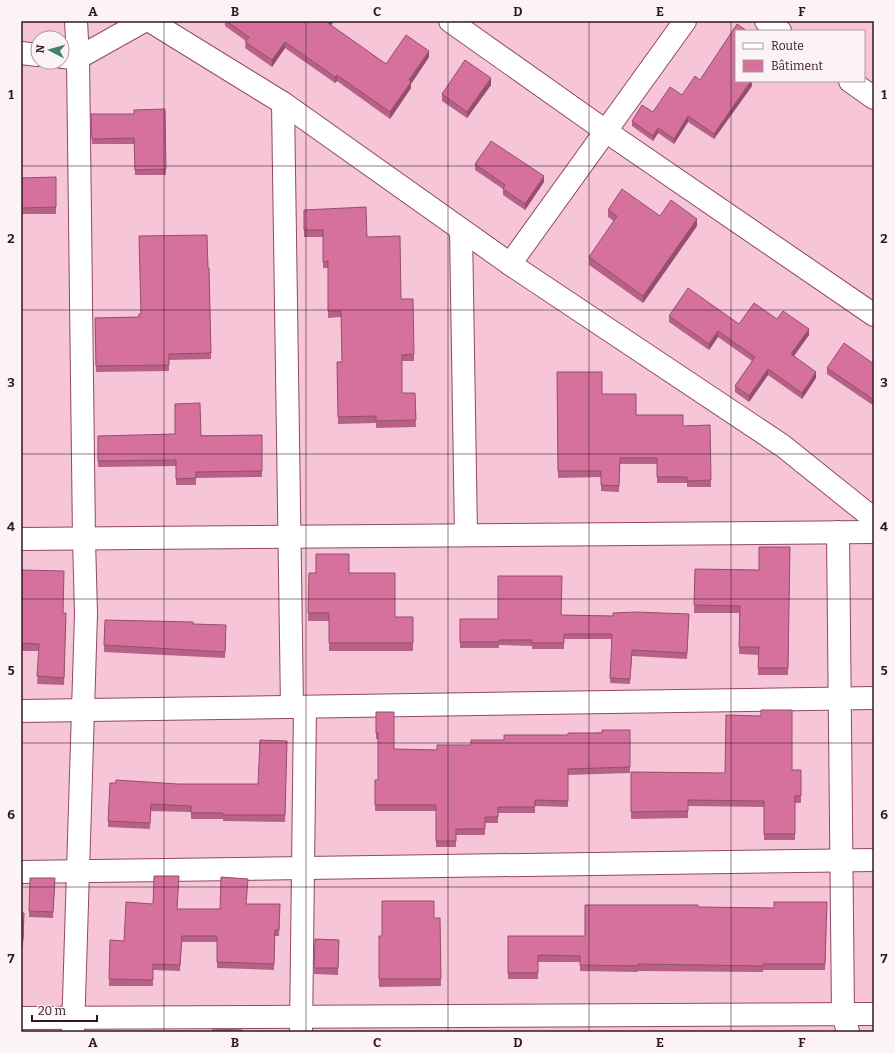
<svg xmlns="http://www.w3.org/2000/svg" width="895" height="1053" viewBox="0 0 895 1053" font-family="Bitter,serif">
	<rect width="100%" height="100%" fill="#f6c5d7"/>
	<g fill="none" stroke-linecap="round" stroke-linejoin="round">
		<g stroke="#8f4967" stroke-width="24">
			<g id="minor">
				<polyline points="150,21 283,103 510,264 783,446 874,519"/>
				<polyline points="450,21 607,132 874,315"/>
				<polyline points="766,21 780,31"/>
				<polyline points="21,53 38,55"/>
				<polyline points="62,57 78,58 144,21"/>
				<polyline points="850,81 874,98"/>
				<polyline points="283,103 292,707"/>
				<polyline points="461,230 466,535"/>
				<polyline points="510,264 685,21"/>
				<polyline points="838,532 843,1014 848,1032"/>
				<polyline points="21,539 874,532"/>
				<polyline points="21,711 874,698"/>
				<polyline points="21,872 874,860"/>
				<polyline points="21,1018 874,1014"/>
				<polyline points="73,1032 86,614 84,539 78,58 76,21"/>
				<polyline points="301,1032 305,707"/>
			</g>
		</g>
		<use href="#minor" stroke="#fff" stroke-width="22"/>
	</g>
	<g fill="#b76186">
		<polygon points="225,21 334,21 331,25 386,64 429,57 411,84 411,88 390,119 337,81 335,83 285,48 272,67 245,48 246,41 225,26"/>
		<polygon points="736,31 752,81 752,86 714,139 688,122 674,144 658,133 653,141 632,126 632,121 653,112 682,95 700,80"/>
		<polygon points="491,85 467,118 442,101 442,94"/>
		<polygon points="165,109 166,175 135,175 134,144 92,144 91,114 134,114"/>
		<polygon points="475,164 544,182 525,210 503,195 503,189 475,170"/>
		<polygon points="56,177 56,214 21,214 21,178"/>
		<polygon points="304,210 367,237 401,299 414,354 414,361 402,361 402,393 415,393 416,427 376,428 376,423 338,424 337,362 342,362 341,317 328,318 328,268 323,268 323,237 304,237"/>
		<polygon points="608,210 660,216 697,226 643,303 589,265 589,257 614,221 608,217"/>
		<polygon points="208,268 209,268 211,359 169,360 169,371 96,372 95,318 139,317 141,314"/>
		<polygon points="669,316 739,324 777,319 809,335 794,356 816,378 802,399 768,375 749,402 735,392 735,386 752,361 718,337 709,350 669,322"/>
		<polygon points="874,364 874,406 827,374 827,368"/>
		<polygon points="557,372 602,394 636,415 683,426 710,425 711,487 687,487 687,483 657,483 657,464 620,464 619,492 601,491 601,477 558,478"/>
		<polygon points="262,435 262,477 196,478 196,485 176,485 176,466 98,467 98,436"/>
		<polygon points="790,547 788,675 758,675 758,655 739,654 739,613 694,613 695,569 759,570"/>
		<polygon points="21,570 64,613 66,613 64,685 37,684 39,651 21,651"/>
		<polygon points="309,573 349,573 395,617 413,617 413,651 329,651 329,621 308,621"/>
		<polygon points="689,614 687,659 632,656 630,684 610,683 612,639 564,639 564,649 532,649 532,646 499,645 499,648 460,648 460,619 498,619 561,615 613,616"/>
		<polygon points="193,624 226,631 225,658 104,652 104,645"/>
		<polygon points="376,712 394,749 437,750 504,740 630,730 630,773 568,775 568,807 535,806 535,813 498,813 498,823 485,823 485,835 456,835 456,847 436,847 436,811 375,811 375,780 378,780 378,739 376,739"/>
		<polygon points="287,741 285,822 223,821 223,819 191,819 191,812 151,811 150,829 108,827 108,821 178,784 258,784"/>
		<polygon points="792,770 801,770 801,803 795,803 795,840 764,840 764,807 688,806 688,818 631,819 631,772 725,773"/>
		<polygon points="55,884 53,918 29,917 29,911"/>
		<polygon points="827,902 825,970 763,970 763,972 638,971 638,972 580,971 580,962 538,962 538,979 508,979 508,936 585,936 698,907 774,908"/>
		<polygon points="247,904 280,904 279,936 275,936 274,970 217,968 217,942 182,942 180,971 153,970 153,986 109,986 109,979 124,941 177,909 220,909"/>
		<polygon points="21,913 24,920 23,946 21,946"/>
		<polygon points="434,918 440,918 441,986 379,987 379,936 382,936"/>
		<polygon points="315,939 339,940 338,975 314,974"/>
	</g>
	<g fill="#954f6d">
		<polygon points="330,21 334,21 328,30 328,23"/>
		<polygon points="285,42 285,48 272,67 272,60"/>
		<polygon points="429,51 429,57 411,84 411,88 390,119 390,112 409,80"/>
		<polygon points="337,75 337,81 335,83 335,77"/>
		<polygon points="491,78 491,85 467,118 467,112"/>
		<polygon points="751,81 752,86 714,139 714,134"/>
		<polygon points="688,116 688,122 674,144 674,139"/>
		<polygon points="658,128 658,133 653,141 653,136"/>
		<polygon points="544,176 544,182 525,210 525,204"/>
		<polygon points="697,219 697,226 643,303 643,296"/>
		<polygon points="809,329 809,335 791,360 791,354"/>
		<polygon points="718,331 718,337 709,350 709,344"/>
		<polygon points="768,369 768,375 749,402 749,396"/>
		<polygon points="816,372 816,378 802,399 802,393"/>
	</g>
	<g fill="#d5719c" stroke="#954f6d">
		<polygon points="226,21 330,21 328,23 386,64 406,35 429,51 409,80 411,82 390,112 337,75 335,77 285,42 272,60 245,42 249,37"/>
		<polygon points="737,24 747,31 736,31 736,81 751,81 714,134 688,116 674,139 658,128 653,136 632,121 642,105 653,112 670,87 682,95 695,76 700,80"/>
		<polygon points="465,60 491,78 467,112 442,94"/>
		<polygon points="165,109 166,169 135,170 134,138 92,139 91,114 134,114 134,110"/>
		<polygon points="491,141 544,176 525,204 503,189 505,185 475,164"/>
		<polygon points="56,177 56,207 21,208 21,178"/>
		<polygon points="622,189 660,216 671,200 697,219 643,296 589,257 617,216 608,210"/>
		<polygon points="366,207 367,237 400,236 401,299 413,299 414,354 402,355 402,393 415,393 416,420 376,421 376,416 338,417 337,362 342,362 341,311 328,311 328,261 323,262 323,230 304,230 304,210"/>
		<polygon points="207,235 208,268 209,268 211,353 169,354 169,365 96,366 95,318 139,317 139,314 141,314 139,236"/>
		<polygon points="688,288 739,324 754,303 777,319 783,311 809,329 791,354 816,372 802,393 768,369 749,396 735,386 755,357 718,331 709,344 669,316"/>
		<polygon points="844,343 874,364 874,400 827,368"/>
		<polygon points="557,372 602,372 602,394 636,394 636,415 683,415 683,426 710,425 711,480 687,481 687,477 657,477 657,458 620,458 619,486 601,485 601,471 558,471"/>
		<polygon points="200,403 201,436 262,435 262,471 196,472 196,478 176,479 176,460 98,461 98,436 175,434 175,404"/>
		<polygon points="759,547 790,547 788,668 758,668 759,647 739,647 740,606 694,605 695,569 759,570"/>
		<polygon points="316,554 349,554 349,573 395,573 395,617 413,617 413,643 329,643 329,613 308,613 309,573 316,573"/>
		<polygon points="21,570 64,571 63,613 66,613 64,678 37,676 39,644 21,643"/>
		<polygon points="498,576 562,576 561,615 613,616 613,613 636,612 689,614 687,653 632,650 630,679 610,678 612,634 564,634 564,643 532,643 532,640 499,640 499,642 460,642 460,619 498,619"/>
		<polygon points="105,620 193,622 193,624 226,625 225,652 104,645"/>
		<polygon points="761,710 792,710 792,770 801,770 801,796 795,796 795,834 764,834 764,801 688,800 688,811 631,812 631,772 725,773 726,715 761,716"/>
		<polygon points="376,712 394,712 394,749 437,750 437,745 471,745 471,740 504,740 504,735 568,735 568,733 602,733 602,730 630,730 630,767 568,769 568,801 535,800 535,807 498,807 498,817 485,817 485,829 456,829 456,841 436,841 436,805 375,805 375,780 378,780 378,733 376,733"/>
		<polygon points="260,740 287,741 285,815 223,815 223,813 191,813 191,806 151,804 150,823 108,821 110,783 116,783 116,780 178,784 258,784"/>
		<polygon points="154,876 179,876 177,909 220,909 221,877 248,879 246,904 280,904 279,930 275,930 274,964 217,962 217,936 182,936 180,965 153,964 153,980 109,979 110,940 124,941 126,902 153,904"/>
		<polygon points="30,878 55,878 53,912 29,911"/>
		<polygon points="382,901 434,901 434,918 440,918 441,979 379,979 379,936 382,936"/>
		<polygon points="774,902 827,902 825,964 763,964 763,966 638,964 638,966 580,965 580,956 538,955 538,973 508,973 508,936 585,936 585,905 698,905 698,907 774,908"/>
		<polygon points="21,913 24,913 23,940 21,940"/>
		<polygon points="315,939 339,940 338,968 314,968"/>
		<polygon points="213,1029 242,1030 242,1032 213,1032"/>
	</g>
	<path fill="none" stroke="#331622" stroke-width="1" stroke-opacity="0.55" d="M 164,21 L 164,1032M 306,21 L 306,1032M 448,21 L 448,1032M 589,21 L 589,1032M 731,21 L 731,1032M 21,166 L 874,166M 21,310 L 874,310M 21,454 L 874,454M 21,599 L 874,599M 21,743 L 874,743M 21,887 L 874,887"/>
	<rect width="895" height="1053" fill="none" stroke="#fcf3f6" stroke-width="44"/>
	<rect x="735" y="30" width="130" height="52" fill="#fcf3f6" stroke="#ac9ba1"/>
	<rect x="743" y="43" width="20" height="6" fill="#ffffff" stroke="#ac9ba1"/>
	<text x="771" y="50" font-size="12" fill="#331622">Route</text>
	<rect x="743" y="60" width="20" height="12" fill="#d5719c" stroke="#ac9ba1"/>
	<text x="771" y="70" font-size="12" fill="#331622">Bâtiment</text>
	<g transform="translate(50 50) rotate(276)"><circle r="19" fill="#fcf3f6" stroke="#ac9ba1"/>
	<path d="M0-3L7 15L0 10L-7 15Z" fill="#418171"/>
	<text y="-6" font-size="11" font-weight="bold" text-anchor="middle" fill="#331622">N</text>
	</g>
	<path d="M32 1015v6h65v-6" fill="none" stroke="#331622" stroke-width="2"/>
	<text x="38" y="1015" font-size="12" fill="#331622" stroke="#fcf3f6" stroke-width="3" paint-order="stroke">20 m</text>
	<rect x="22" y="22" width="851" height="1009" fill="none" stroke="#331622" stroke-width="1.5"/>
	<g font-size="13" text-anchor="middle" font-weight="bold" fill="#331622">
		<text x="93" y="16">A</text>
		<text x="235" y="16">B</text>
		<text x="377" y="16">C</text>
		<text x="518" y="16">D</text>
		<text x="660" y="16">E</text>
		<text x="802" y="16">F</text>
		<text x="11" y="99">1</text>
		<text x="884" y="99">1</text>
		<text x="11" y="243">2</text>
		<text x="884" y="243">2</text>
		<text x="11" y="387">3</text>
		<text x="884" y="387">3</text>
		<text x="11" y="531">4</text>
		<text x="884" y="531">4</text>
		<text x="11" y="675">5</text>
		<text x="884" y="675">5</text>
		<text x="11" y="819">6</text>
		<text x="884" y="819">6</text>
		<text x="11" y="963">7</text>
		<text x="884" y="963">7</text>
		<text x="93" y="1047">A</text>
		<text x="235" y="1047">B</text>
		<text x="377" y="1047">C</text>
		<text x="518" y="1047">D</text>
		<text x="660" y="1047">E</text>
		<text x="802" y="1047">F</text>
	</g>
</svg>
